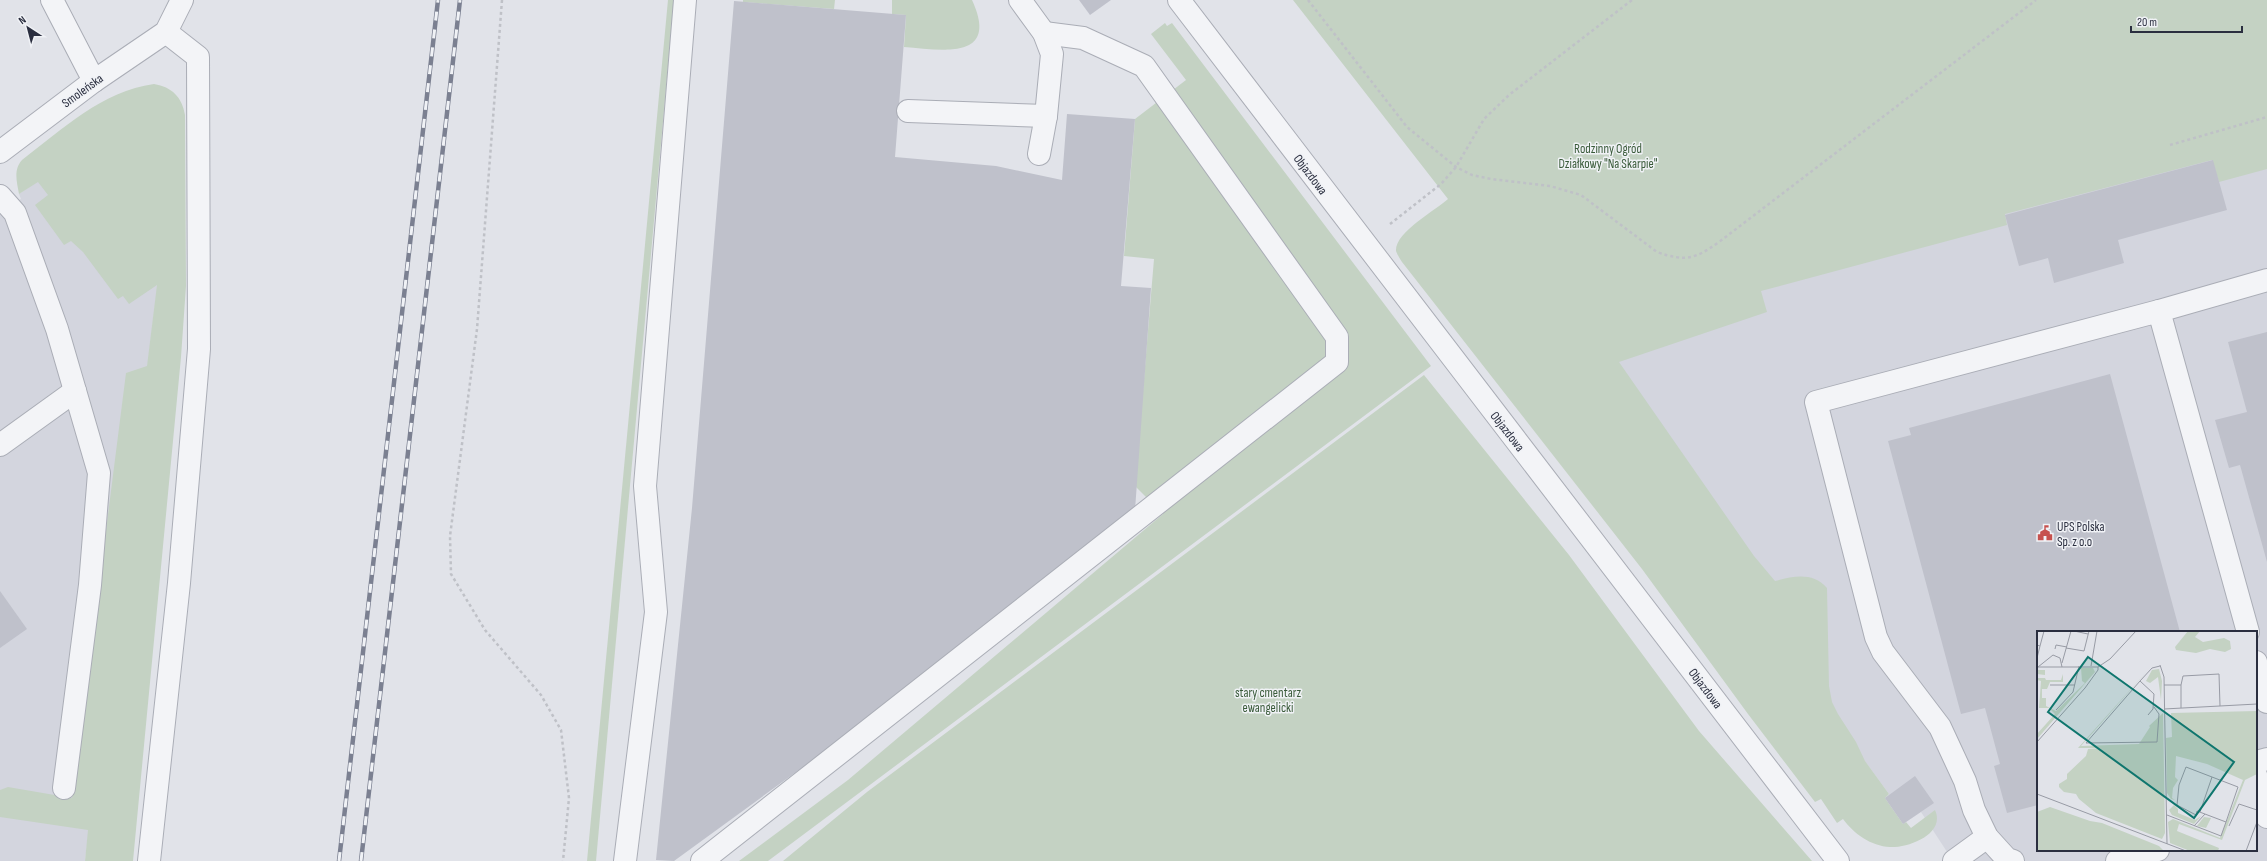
<svg xmlns="http://www.w3.org/2000/svg" width="2267" height="861" viewBox="0 0 2267 861" font-family="'Sofia Sans Condensed',sans-serif">
	<rect width="100%" height="100%" fill="#e1e3e9"/>
	<g fill="#d3d5de" fill-rule="evenodd">
		<polygon points="179,116 85,861 0,861 0,210 21,199 19,194 38,181"/>
		<path d="M 2267,148 L 2267,861 L 1953,861 L 1921,812 L 1903,824 L 1885,798 L 1889,794 L 1548,331 L 2227,152 ZM 2038,632 L 2256,632 L 2256,850 L 2038,850 Z"/>
	</g>
	<g fill="#c4d2c3">
		<polygon points="668,0 674,0 596,861 587,861"/>
		<polygon points="743,0 835,0 834,9 743,2"/>
		<path d="M 892,0 L 972,0 C 1000,61 942,50 904,47 L 906,15 L 892,14 Z"/>
		<path d="M 1293,0 L 2267,0 L 2267,169 L 2219,182 L 2212,160 L 2005,214 L 2007,225 L 1761,291 L 1767,312 L 1619,362 L 1754,556 L 1775,581 C 1794,576 1813,572 1827,588 L 1829,686 L 1832,702 L 1838,714 L 1856,742 L 1865,761 L 1889,794 L 1885,798 L 1903,824 L 1906,822 L 1911,828 L 1935,810 C 1946,834 1908,848 1890,847 C 1871,846 1854,834 1843,819 L 1837,823 L 1821,799 L 1815,802 L 1748,714 L 1642,569 L 1402,262 C 1400,259 1397,254 1396,251 C 1395,232 1435,211 1448,199 Z"/>
		<polygon points="1165,23 1167,26 1172,23 1431,366 768,861 739,861 848,780 1163,514 1135,486 1154,259 1124,256 1135,119 1186,80 1151,34"/>
		<path d="M 154,84 C 172,87 182,97 185,115 L 186,286 L 181,357 L 133,861 L 85,861 L 88,830 L 0,817 L 0,790 L 8,787 L 72,798 L 126,373 L 147,366 L 157,285 L 129,304 L 123,296 L 118,299 L 83,252 L 71,241 L 64,245 L 35,205 L 48,195 L 38,182 L 19,194 C 17,182 13,170 22,160 C 63,129 102,91 154,84 Z"/>
		<polygon points="1424,375 1569,555 1699,731 1812,861 783,861 867,792"/>
	</g>
	<g fill="#bfc1cb">
		<polygon points="1079,0 1111,0 1090,15"/>
		<polygon points="734,1 906,15 895,157 996,166 1062,180 1067,114 1135,119 1121,286 1151,288 1135,510 984,635 674,861 656,860 692,508"/>
		<polygon points="2213,160 2227,210 2118,240 2124,263 2054,283 2048,258 2019,266 2005,215"/>
		<polygon points="2267,332 2267,562 2240,465 2229,468 2215,420 2247,412 2228,342"/>
		<polygon points="2110,374 2180,632 2038,632 2038,805 2007,813 1994,766 2000,764 1985,708 1961,714 1888,441 1911,435 1909,428"/>
		<polygon points="0,591 27,629 0,648"/>
		<polygon points="1915,776 1934,803 1903,824 1885,798"/>
	</g>
	<g fill="none" stroke-linecap="round" stroke-linejoin="round">
		<g stroke="#aaadb6" stroke-width="24">
			<g id="minor">
				<polyline points="52,0 94,81"/>
				<polyline points="1020,0 1044,33 1052,54 1046,116 1039,154"/>
				<polyline points="1179,0 1838,861"/>
				<polyline points="908,111 1046,116"/>
				<polyline points="0,152 94,81 166,32 182,0"/>
				<polyline points="0,196 15,213 57,329 99,473 90,585 64,788"/>
				<polyline points="2159,311 2267,280"/>
				<polyline points="0,445 75,391"/>
				<polyline points="2256,662 2267,702"/>
				<polyline points="2256,762 2267,759"/>
				<polyline points="2256,775 2267,817"/>
				<polyline points="149,861 179,583 199,349 198,57 166,32"/>
				<polyline points="625,861 656,612 645,486 685,0"/>
				<polyline points="702,861 1337,362 1337,337 1144,66 1083,38 1044,33"/>
				<polyline points="1954,861 1987,837"/>
				<polyline points="2013,861 2007,859 1987,837 1974,810 1965,781 1940,727 1883,652 1876,637 1816,402 2159,311 2248,632"/>
				<polyline points="2117,861 2158,850"/>
			</g>
		</g>
		<g stroke="#bfc1c7" stroke-width="2.5" stroke-dasharray="3 3" stroke-linecap="butt">
			<polyline points="502,0 477,329 450,536 451,574 485,630 541,695 561,730 569,798 563,861"/>
			<path d="M 1308,0 L 1407,127 L 1456,167 L 1472,175 L 1491,179 L 1550,186 L 1581,195 L 1657,252 C 1686,262 1695,259 1719,242 L 2036,0"/>
			<polyline points="2170,145 2267,117"/>
			<polyline points="1390,224 1441,184 1456,167 1484,119 1509,95 1632,0"/>
		</g>
		<use href="#minor" stroke="#f3f4f7" stroke-width="22"/>
		<g stroke="#7b8091" stroke-width="4.5">
			<g id="rail">
				<polyline points="339,861 438,0"/>
				<polyline points="361,861 460,0"/>
			</g>
		</g>
		<use href="#rail" stroke="#f0f2f6" stroke-width="3" stroke-dasharray="9" stroke-linecap="butt"/>
	</g>
	<defs>
		<g id="civic-bare" transform="scale(1.2)"><path d="M-.6-6.5H3V-4.5H.6V-3L4-1V1h2V6H-6V1h2V-1L-.6-3ZM-1.2 2.5V6h2.4V2.5Z" fill="#c6514e" stroke="#f0f2f6" stroke-width="2.5" paint-order="stroke"/></g>
	</defs>
	<g fill-rule="evenodd">
		<use href="#civic-bare" x="2045" y="533"/>
	</g>
	<g text-anchor="middle" stroke-width="3" stroke-linejoin="round" paint-order="stroke">
		<g font-size="13" fill="#2a2e3f" stroke="#f0f2f6">
			<text transform="translate(82 90) rotate(-36)" y="5">Smoleńska</text>
			<text transform="translate(1311 174) rotate(53)" y="5">Objazdowa</text>
			<text transform="translate(1508 431) rotate(52)" y="5">Objazdowa</text>
			<text transform="translate(1706 688) rotate(53)" y="5">Objazdowa</text>
		</g>
		<g font-size="13" fill="#395a39" stroke="#f0f2f6">
			<text x="1608" y="153">Rodzinny Ogród<tspan x="1608" dy="15">Działkowy "Na Skarpie"</tspan></text>
			<text x="1268" y="697">stary cmentarz<tspan x="1268" dy="15">ewangelicki</tspan></text>
		</g>
		<g font-size="13" fill="#2a2e3f" stroke="#f0f2f6" text-anchor="start">
			<text x="2057" y="531">UPS Polska<tspan x="2057" dy="15">Sp. z o.o</tspan></text>
		</g>
	</g>
	<g transform="translate(2037 631)">
		<rect width="220" height="220" fill="#e1e3e9"/>
		<path d="M 151,0 L 163,0 L 158,6 L 166,11 L 187,7 L 193,10 L 194,18 L 188,21 L 173,18 L 159,22 L 139,19 L 138,16 ZM 44,37 L 56,37 L 58,41 L 0,108 L 0,103 L 18,83 L 12,77 L 2,77 L 4,50 L 0,49 L 0,39 L 8,39 L 8,44 L 0,43 L 0,47 L 8,47 L 9,49 L 24,49 L 26,43 L 26,51 L 13,51 L 10,58 L 5,58 L 5,67 L 9,67 L 9,75 L 19,80 L 48,52 L 45,50 ZM 122,38 L 125,50 L 124,69 L 121,46 L 113,52 L 109,50 L 115,39 ZM 110,40 L 44,115 L 102,113 L 113,96 L 112,95 L 126,82 L 128,202 L 125,208 L 59,182 L 42,168 L 39,163 L 27,161 L 22,156 L 22,153 L 30,148 L 30,143 L 49,125 L 51,118 L 65,117 L 41,117 ZM 220,80 L 220,143 L 208,149 L 185,209 L 142,193 L 140,200 L 182,217 L 181,220 L 153,220 L 133,212 L 131,191 L 136,188 L 183,207 L 206,149 L 170,133 L 139,125 L 138,146 L 141,149 L 136,157 L 135,167 L 138,169 L 134,168 L 130,162 L 129,107 L 135,106 L 134,82 ZM 137,174 L 141,178 L 141,182 L 158,189 L 164,185 L 157,193 L 135,184 L 132,179 ZM 13,176 L 53,190 L 65,192 L 122,215 L 127,220 L 0,220 L 0,181 ZM 167,186 L 174,187 L 169,197 L 160,195 Z" fill="#c4d2c3"/>
		<path fill="none" stroke="#989ba5" stroke-width="1" d="M 37,0 L 51,3M 0,14 L 3,15 L 0,27M 3,15 L 7,0M 29,17 L 47,20 L 52,0M 18,18 L 19,14 L 30,16M 25,32 L 34,0M 123,34 L 127,46 L 130,213M 54,35 L 60,0M 0,36 L 61,36 L 73,28 L 99,0M 1,36 L 16,24 L 23,27 L 25,36M 103,50 L 49,112 L 120,111 L 122,83 L 117,76M 13,54 L 38,54M 127,54 L 144,54 L 144,77M 144,54 L 146,45 L 182,43 L 183,75M 127,78 L 220,73M 19,79 L 36,61 L 42,35M 111,84 L 116,78 L 117,63 L 103,50 L 115,37 L 123,35M 0,111 L 48,57 L 61,39 L 61,36M 175,146 L 201,156 L 189,191M 0,163 L 149,220M 130,184 L 184,205 L 189,191 L 160,180 L 159,184 L 140,174 L 142,154 L 149,136 L 175,146 L 163,181M 157,195 L 168,183M 192,195 L 202,173 L 220,179M 209,220 L 220,191"/>
		<path fill="#0f766e" fill-opacity="0.15" stroke="#0f766e" stroke-width="2" d="M 51,26 L 197,131 L 157,187 L 11,81 Z"/>
		<rect width="220" height="220" fill="none" stroke="#2a2e3f" stroke-width="2"/>
	</g>
	<g transform="translate(28 28) rotate(324)" stroke="#f0f2f6" stroke-width="3" paint-order="stroke">
	<path d="M0-3L7 15L0 10L-7 15Z" fill="#2a2e3f"/>
	<text y="-6" font-size="11" font-weight="bold" text-anchor="middle" fill="#2a2e3f">N</text>
	</g>
	<path d="M2131 26v6h111v-6" fill="none" stroke="#2a2e3f" stroke-width="2"/>
	<text x="2137" y="26" font-size="12" fill="#2a2e3f" stroke="#f0f2f6" stroke-width="3" paint-order="stroke">20 m</text>
</svg>
